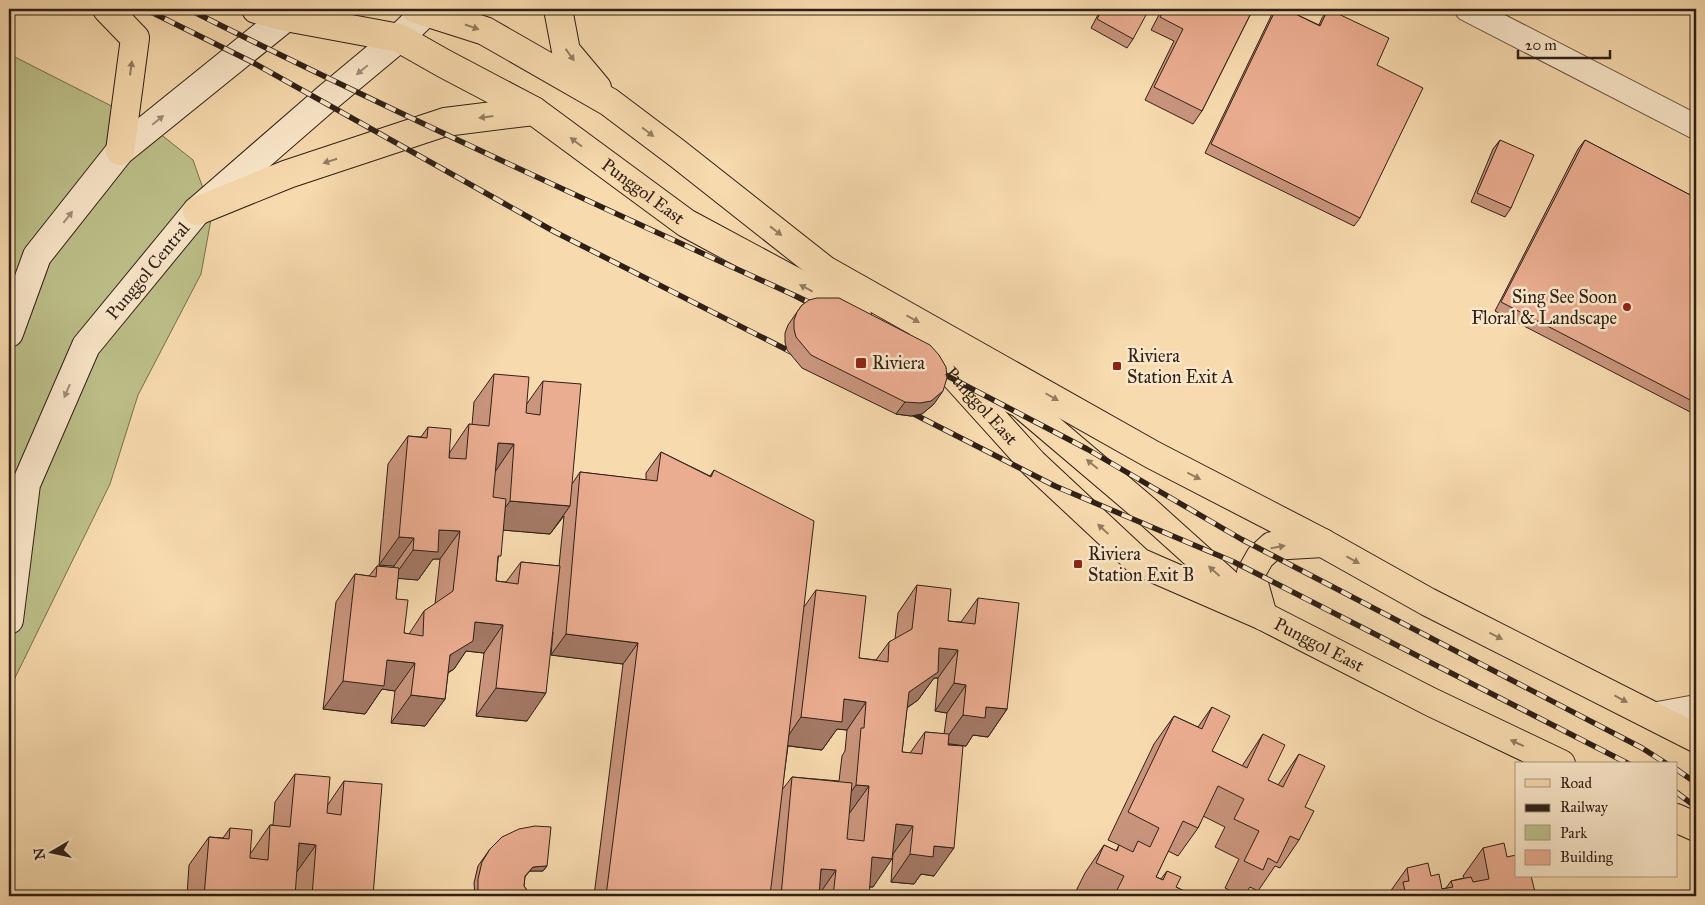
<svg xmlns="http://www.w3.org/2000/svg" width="1705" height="905" viewBox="0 0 1705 905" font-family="'IM FELL Great Primer',serif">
	<rect width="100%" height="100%" fill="#f7daae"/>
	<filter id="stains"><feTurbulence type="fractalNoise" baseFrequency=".004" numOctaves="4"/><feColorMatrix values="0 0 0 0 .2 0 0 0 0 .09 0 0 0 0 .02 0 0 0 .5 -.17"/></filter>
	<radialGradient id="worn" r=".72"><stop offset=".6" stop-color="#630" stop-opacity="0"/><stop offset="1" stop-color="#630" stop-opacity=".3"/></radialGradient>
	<polygon fill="#bdc08a" stroke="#767050" points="9,54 149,125 193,160 212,214 201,274 138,395 110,484 9,690"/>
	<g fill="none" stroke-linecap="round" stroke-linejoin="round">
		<g stroke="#614e3d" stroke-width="26">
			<g id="street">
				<polyline points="1467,9 1696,127"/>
				<polyline points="1652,715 1696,707"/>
			</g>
		</g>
		<g stroke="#2f2017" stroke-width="30">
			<g id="secondary">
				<polyline points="9,333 37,256 120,151 296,9"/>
				<path id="s1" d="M 9,620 L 26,484 L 86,346 L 197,211 L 327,98 L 399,38 L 429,9"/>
			</g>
		</g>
		<g stroke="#2f2017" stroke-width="30">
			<g id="primary">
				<polyline points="107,9 135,38 120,151"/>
				<path id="s2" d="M 256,9 L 286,17 L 399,38 L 443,63 L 534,111 L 686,223 L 857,315"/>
				<polyline points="416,9 485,31 609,102 678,154 825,270 1153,455 1323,543 1428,602 1696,738"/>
				<polyline points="558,9 566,51 597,88"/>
				<polyline points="197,211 288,174 445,122 534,111"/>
				<path id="s3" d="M 914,347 L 941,361 L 1033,463 L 1139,562 L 1263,616 L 1431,702 L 1561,764"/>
				<polyline points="958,370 1021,404 1146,510 1247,601"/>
				<polyline points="1263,616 1251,573 1260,557 1272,546 1323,543"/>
				<polyline points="1676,818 1696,827"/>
			</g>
		</g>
		<use href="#street" stroke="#fae7ca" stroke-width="24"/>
		<use href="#secondary" stroke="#fae7ca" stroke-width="28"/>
		<use href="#primary" stroke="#f7daae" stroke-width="28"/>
		<g stroke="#2f2017" stroke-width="5.5">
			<g id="rail">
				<polyline points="145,9 252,62 555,232 799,356"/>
				<path d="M 188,9 C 389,110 594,204 798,297 L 819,307"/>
				<polyline points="936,370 1087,449 1241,539 1642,748 1667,764"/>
				<polyline points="904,409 1055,486 1234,562 1629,764"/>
				<polyline points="1676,769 1696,783"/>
				<polyline points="1676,792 1696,807"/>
			</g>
		</g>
		<use href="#rail" stroke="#fae7ca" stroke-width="4" stroke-dasharray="11" stroke-linecap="butt"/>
	</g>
	<g fill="#ca957d" stroke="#2f2017" fill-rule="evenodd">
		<polygon points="1101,9 1135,9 1133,39 1127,48 1091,28"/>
		<polygon points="1162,9 1253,9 1202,111 1193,124 1145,100 1174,41 1151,30"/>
		<polygon points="1276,9 1285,9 1319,25 1322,18 1328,9 1377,65 1360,218 1354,226 1205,153 1272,14"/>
		<polygon points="1500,140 1511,208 1505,217 1471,202 1493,149"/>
		<polygon points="1585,140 1696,198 1696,415 1495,311 1578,149"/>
		<polygon points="802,305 934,404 922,414 911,416 896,414 802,368 787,350 785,342 785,333 788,325"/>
		<path d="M 494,374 L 526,405 L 543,381 L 572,484 L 580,472 L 646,480 L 646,473 L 661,452 L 710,476 L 714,470 L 804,607 L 816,590 L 859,658 L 876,660 L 889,642 L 895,639 L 898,613 L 917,585 L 948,621 L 961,622 L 978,598 L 1007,709 L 988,737 L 973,735 L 966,746 L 948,744 L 934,876 L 921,874 L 914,884 L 891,882 L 893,854 L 873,887 L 869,887 L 869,896 L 594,896 L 623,664 L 551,655 L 553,632 L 527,721 L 476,716 L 484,653 L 466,651 L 454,669 L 448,673 L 445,699 L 425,726 L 391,723 L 395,691 L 382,689 L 365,714 L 323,709 L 336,602 L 355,574 L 369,576 L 377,566 L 394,568 L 394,566 L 379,565 L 388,464 L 408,436 L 421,437 L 428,427 L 449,458 L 450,452 L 469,424 L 472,425 L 474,402 ZM 564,516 L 559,566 L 521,562 L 506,582 L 496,581 L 498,560 L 503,530 L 550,534 ZM 433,559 L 440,559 L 435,604 L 424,611 L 409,634 L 404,633 L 396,599 L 398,578 L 418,580 ZM 934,678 L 938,678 L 935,711 L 947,713 L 944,734 L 925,732 L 910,753 L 902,752 L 907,708 L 918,700 ZM 837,729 L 847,730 L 845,751 L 842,756 L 839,781 L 792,777 L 782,790 L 788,746 L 822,750 Z"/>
		<polygon points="1212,707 1212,751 1242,766 1263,734 1268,780 1278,785 1299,754 1305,807 1299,840 1280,868 1275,866 1258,891 1250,887 1244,896 1241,896 1225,888 1239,859 1215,847 1225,827 1203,816 1198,828 1178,856 1168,851 1156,877 1161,879 1167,871 1176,887 1194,896 1088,896 1076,891 1085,873 1104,845 1116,851 1119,845 1108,840 1154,744 1174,716 1198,727"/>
		<polygon points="295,774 327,806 344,781 373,896 187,896 189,865 209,837 223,838 230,828 251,853 270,825 273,825 275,802"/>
		<polygon points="1483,848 1507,857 1536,896 1387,896 1407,868 1431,876 1442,889 1446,888 1451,881 1464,878 1463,876"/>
		<polygon points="490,849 547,866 543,871 530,871 525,876 524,886 531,896 533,896 475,896 474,883 478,866"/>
	</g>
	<g fill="#a47966" stroke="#2f2017">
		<polygon points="943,391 934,404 922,414 911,416 896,414 905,402"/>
		<polygon points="498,443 514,444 495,472"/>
		<polygon points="510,501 570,506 550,534 490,529"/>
		<polygon points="439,530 460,531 440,559 433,559 418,580 393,578 413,550"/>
		<polygon points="399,537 414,538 394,566 379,565"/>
		<polygon points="475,622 503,625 484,653 466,651 454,669 430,683"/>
		<polygon points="566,634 638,643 623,664 551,655"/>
		<polygon points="939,648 958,650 938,678 934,678 918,700 889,720"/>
		<polygon points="387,660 415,663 395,691 382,689 365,714 323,709 343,681"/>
		<polygon points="954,683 966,685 947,713 935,711"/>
		<polygon points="496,688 546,693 527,721 476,716"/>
		<polygon points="411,695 445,699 425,726 391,723"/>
		<polygon points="844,699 866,702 847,730 837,729 822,750 782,745 801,717"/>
		<polygon points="986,707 1007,709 988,737 973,735 966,746 943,743 963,715"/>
		<polygon points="856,785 869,786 849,814 836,813"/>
		<polygon points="896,824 913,826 893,854 876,852"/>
		<polygon points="299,843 316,845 296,873"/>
		<polygon points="934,846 954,848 934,876 921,874 914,884 891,882 910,854"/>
		<polygon points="872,857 892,859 873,887 853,885"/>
		<polygon points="547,866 543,871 530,871 522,880 533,867"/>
		<polygon points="821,869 836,870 818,896"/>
	</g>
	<g fill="#ebad91" stroke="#2f2017">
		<polygon points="1103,9 1135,9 1146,15 1133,39 1097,19"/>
		<polygon points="1165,9 1253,9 1202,111 1154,87 1183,29 1160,17"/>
		<polygon points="1276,9 1285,9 1320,26 1328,9 1389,38 1377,65 1423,88 1360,218 1211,144"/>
		<polygon points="1500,140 1534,155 1511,208 1477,193"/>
		<polygon points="1585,140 1696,198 1696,403 1501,302"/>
		<polygon points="817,298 839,298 930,345 939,355 946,367 947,378 943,391 931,401 920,403 905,402 811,355 796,337 794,329 794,320 797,312 802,305 809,300"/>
		<polygon points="494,374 529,377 526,413 540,415 543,381 581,384 570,506 510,501 514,444 498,443 493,497 506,499 501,556 498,556 496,581 518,584 521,562 560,566 546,693 496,688 503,625 475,622 473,641 450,655 445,699 411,695 415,663 387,660 384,686 343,681 355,574 376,577 377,566 399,568 396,599 408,600 404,633 423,636 424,611 453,591 460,531 439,530 438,552 413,550 414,538 399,537 408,436 427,438 428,427 451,429 449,458 466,459 469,424 489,426"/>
		<polygon points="661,452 711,477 714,470 814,521 770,896 606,896 638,643 566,634 580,472 657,481"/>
		<polygon points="917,585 951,589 948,621 975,624 978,598 1019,603 1007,709 986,707 985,718 963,715 966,685 954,683 958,650 939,648 938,672 909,692 902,752 922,754 925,732 949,734 948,745 963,746 954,848 934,846 933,857 910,854 913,826 896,824 892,859 872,857 869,896 833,896 836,870 821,869 819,896 781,896 792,777 852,783 847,839 864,841 869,786 856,785 861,728 864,728 866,702 844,699 842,722 801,717 816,590 866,596 859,658 888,662 889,642 912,629"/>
		<polygon points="1212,707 1230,716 1212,751 1247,768 1263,734 1285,745 1268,780 1283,787 1299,754 1325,766 1305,807 1314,811 1299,840 1290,836 1277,863 1268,858 1263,870 1244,861 1259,831 1234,819 1244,799 1218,786 1198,828 1183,821 1156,877 1163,880 1167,871 1181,877 1176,887 1194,896 1114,896 1124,876 1096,863 1104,845 1117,851 1119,845 1133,852 1138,841 1150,847 1159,828 1128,812 1174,716 1202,729"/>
		<polygon points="295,774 330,777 327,813 341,815 344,781 382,784 373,896 312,896 316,845 299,843 295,896 204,896 209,837 229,839 230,828 252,830 250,858 268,860 270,825 290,827"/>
		<polygon points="535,826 551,827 547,866 533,867 525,876 524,886 531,896 533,896 478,896 478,879 482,862 490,849 502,837 519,829"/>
		<polygon points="1504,843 1507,857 1516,855 1516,876 1531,876 1536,896 1406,896 1403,882 1409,881 1407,868 1428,863 1431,876 1439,874 1442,889 1453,887 1451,881 1471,877 1473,882 1489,879 1483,848"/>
	</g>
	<defs><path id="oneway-solid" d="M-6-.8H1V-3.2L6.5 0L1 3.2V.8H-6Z" transform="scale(1.25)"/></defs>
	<g fill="#937d62">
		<use href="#oneway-solid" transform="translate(472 27) rotate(19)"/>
		<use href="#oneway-solid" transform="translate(570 55) rotate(54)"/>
		<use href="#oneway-solid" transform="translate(131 68) rotate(-82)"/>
		<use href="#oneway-solid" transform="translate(486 117) rotate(173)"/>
		<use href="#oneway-solid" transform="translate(648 132) rotate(37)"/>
		<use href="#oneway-solid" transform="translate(576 142) rotate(-143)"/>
		<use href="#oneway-solid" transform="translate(330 161) rotate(162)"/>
		<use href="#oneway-solid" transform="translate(776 231) rotate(38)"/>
		<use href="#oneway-solid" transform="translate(806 288) rotate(-152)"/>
		<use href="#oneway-solid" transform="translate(913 319) rotate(29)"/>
		<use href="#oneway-solid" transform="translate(1052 397) rotate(30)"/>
		<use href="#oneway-solid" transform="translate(1092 464) rotate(-140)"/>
		<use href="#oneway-solid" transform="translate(1194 476) rotate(27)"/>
		<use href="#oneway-solid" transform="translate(1103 529) rotate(-137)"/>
		<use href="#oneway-solid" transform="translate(1278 547) rotate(-10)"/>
		<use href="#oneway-solid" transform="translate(1353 560) rotate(29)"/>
		<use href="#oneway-solid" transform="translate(1214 571) rotate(-138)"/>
		<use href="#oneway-solid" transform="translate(1496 636) rotate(27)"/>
		<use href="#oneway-solid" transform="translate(1621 699) rotate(28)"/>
		<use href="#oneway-solid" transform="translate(1517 743) rotate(-155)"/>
	</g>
	<g fill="#9f8d79">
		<use href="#oneway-solid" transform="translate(362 70) rotate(140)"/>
		<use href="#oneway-solid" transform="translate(158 120) rotate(-39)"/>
		<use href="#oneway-solid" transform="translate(68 217) rotate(-52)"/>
		<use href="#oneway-solid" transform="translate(67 391) rotate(113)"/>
	</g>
	<g fill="#8f2418" stroke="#fae7ca" stroke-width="2">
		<circle cx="1627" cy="307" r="5"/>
		<rect x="855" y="357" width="12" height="12" rx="2.5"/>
		<rect x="1112" y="361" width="10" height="10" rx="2.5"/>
		<rect x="1073" y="559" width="10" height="10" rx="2.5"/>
	</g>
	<g text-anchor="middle" stroke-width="5" stroke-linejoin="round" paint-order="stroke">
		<g font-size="18" fill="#2f2017" stroke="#fae7ca">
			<text dy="6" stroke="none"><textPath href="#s2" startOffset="435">Punggol East</textPath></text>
			<text dy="6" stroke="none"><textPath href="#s1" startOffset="385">Punggol Central</textPath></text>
			<text dy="6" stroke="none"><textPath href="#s3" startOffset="91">Punggol East</textPath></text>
			<text dy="6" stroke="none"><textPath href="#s3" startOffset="511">Punggol East</textPath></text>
		</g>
		<g font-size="18" fill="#2f2017" stroke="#fae7ca" text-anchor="start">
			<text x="1617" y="303" text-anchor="end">Sing See Soon<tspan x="1617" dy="21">Floral &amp; Landscape</tspan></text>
			<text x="1127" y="362">Riviera<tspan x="1127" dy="21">Station Exit A</tspan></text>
			<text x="872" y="369">Riviera</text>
			<text x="1088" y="560">Riviera<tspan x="1088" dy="21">Station Exit B</tspan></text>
		</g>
	</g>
	<rect width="1705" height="905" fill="none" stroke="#f7daae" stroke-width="30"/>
	<rect x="10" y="10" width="1685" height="885" fill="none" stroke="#2f2017" stroke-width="2.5"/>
	<rect x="15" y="15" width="1675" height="875" fill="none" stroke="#2f2017"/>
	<rect x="1515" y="762" width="162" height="115" fill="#fae7ca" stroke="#a99782"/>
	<rect x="1525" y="779" width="25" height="8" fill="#f7daae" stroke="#a99782"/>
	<text x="1560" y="788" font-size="15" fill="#2f2017">Road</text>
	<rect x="1525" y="804" width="25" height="8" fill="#2f2017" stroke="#a99782"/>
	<text x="1560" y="812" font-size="15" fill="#2f2017">Railway</text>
	<rect x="1525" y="825" width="25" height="15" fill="#bdc08a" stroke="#a99782"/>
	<text x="1560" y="838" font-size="15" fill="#2f2017">Park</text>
	<rect x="1525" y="850" width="25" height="15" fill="#ebad91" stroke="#a99782"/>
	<text x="1560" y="862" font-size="15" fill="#2f2017">Building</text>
	<g transform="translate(52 852) rotate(261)" stroke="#fae7ca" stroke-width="4" paint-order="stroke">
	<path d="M0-4L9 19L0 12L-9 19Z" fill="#2f2017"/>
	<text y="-8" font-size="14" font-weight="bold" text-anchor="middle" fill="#2f2017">N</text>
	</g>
	<path d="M1518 50v8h92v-8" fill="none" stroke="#2f2017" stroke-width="2.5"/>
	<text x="1525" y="50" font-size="15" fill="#2f2017" stroke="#fae7ca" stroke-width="4" paint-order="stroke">20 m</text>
	<rect width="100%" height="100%" filter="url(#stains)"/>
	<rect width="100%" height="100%" fill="url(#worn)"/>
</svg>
